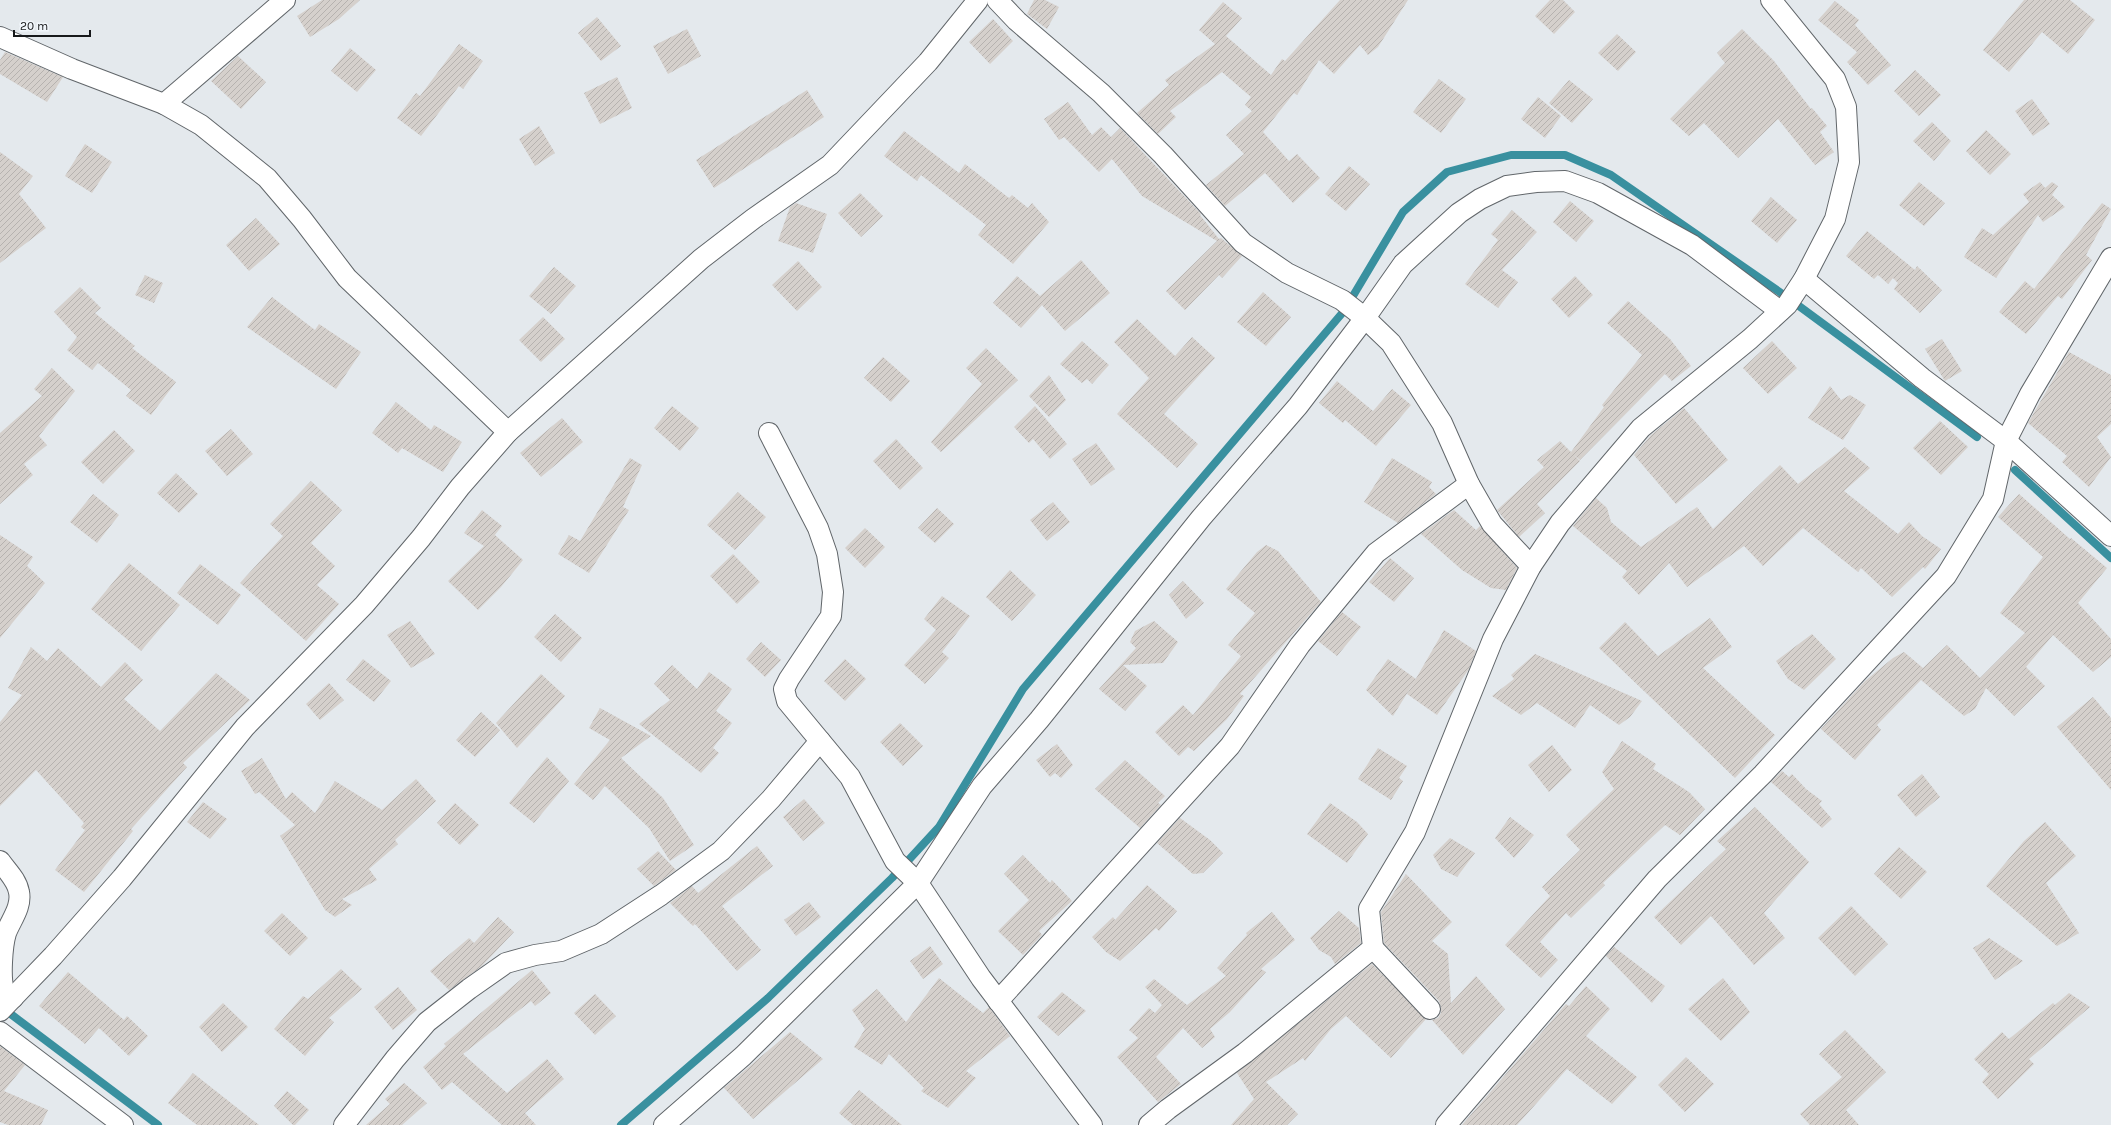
<svg xmlns="http://www.w3.org/2000/svg" width="2111" height="1125" viewBox="0 0 2111 1125" font-family="Karla,sans-serif">
	<defs>
		<pattern id="building-hatch" width="6" height="6" patternUnits="userSpaceOnUse"><rect width="6" height="6" fill="#d5d0cc"/><path d="M-1 1l2-2M0 6l6-6M5 7l2-2" fill="none" stroke="#b6b2af"/></pattern>
	</defs>
	<rect width="100%" height="100%" fill="#e4e9ed"/>
	<g fill="none" stroke-linecap="round" stroke-linejoin="round">
		<g stroke="#39909f" stroke-width="8">
			<polyline points="2015,470 2111,558"/>
			<polyline points="12,1015 158,1125"/>
			<polyline points="621,1125 768,998 892,878 939,827 1023,689 1344,311 1403,212 1447,172 1511,155 1565,155 1611,175 1784,295 1977,437"/>
		</g>
	</g>
	<g fill="url(#building-hatch)">
		<polygon points="322,0 360,0 339,19 310,37 297,16"/>
		<polygon points="1034,0 1045,0 1059,7 1047,29 1027,14"/>
		<polygon points="1340,0 1408,0 1378,47 1368,55 1360,45 1334,74 1319,60 1297,95 1294,93 1263,132 1289,161 1297,154 1320,178 1293,203 1265,173 1225,206 1206,185 1244,154 1226,135 1252,111 1245,105 1251,97 1222,72 1170,111 1176,117 1158,134 1137,113 1169,85 1165,80 1215,44 1199,30 1223,2 1242,18 1226,36 1271,75 1282,59 1285,61"/>
		<polygon points="1550,0 1563,0 1575,12 1554,34 1535,16"/>
		<polygon points="2024,0 2070,0 2095,20 2068,54 2042,32 2009,72 1983,50"/>
		<polygon points="1835,1 1859,20 1855,25 1891,65 1868,85 1847,62 1857,52 1818,20"/>
		<polygon points="597,17 621,46 601,61 578,33"/>
		<polygon points="993,19 1013,41 990,64 969,42"/>
		<polygon points="687,29 701,56 668,74 653,46"/>
		<polygon points="1742,29 1774,61 1811,109 1812,108 1827,126 1820,132 1834,152 1815,165 1778,119 1738,158 1704,123 1689,136 1670,119 1725,63 1717,53"/>
		<polygon points="1617,34 1636,52 1618,71 1598,53"/>
		<polygon points="459,44 483,61 463,89 459,86 421,136 397,118 416,93 420,96"/>
		<polygon points="350,48 376,70 357,92 331,71"/>
		<polygon points="5,52 63,77 47,102 0,74 0,60"/>
		<polygon points="238,56 266,82 241,109 211,81"/>
		<polygon points="1915,70 1941,95 1919,116 1894,91"/>
		<polygon points="617,77 632,108 600,124 584,93"/>
		<polygon points="1439,79 1466,99 1441,133 1413,112"/>
		<polygon points="1569,80 1593,99 1572,123 1549,103"/>
		<polygon points="807,90 824,117 714,188 696,160"/>
		<polygon points="1538,97 1561,116 1545,138 1521,119"/>
		<polygon points="2032,99 2050,124 2033,136 2015,111"/>
		<polygon points="1068,102 1092,135 1101,127 1111,137 1120,128 1201,214 1200,215 1219,239 1221,238 1242,256 1222,278 1219,275 1185,310 1166,291 1217,241 1142,196 1112,159 1099,172 1064,137 1059,140 1044,119"/>
		<polygon points="1932,122 1951,141 1934,161 1913,141"/>
		<polygon points="539,126 555,153 535,166 519,139"/>
		<polygon points="1986,130 2011,154 1990,175 1966,151"/>
		<polygon points="904,131 959,173 965,164 1009,198 1012,195 1028,208 1032,203 1049,222 1013,264 978,235 986,225 921,175 917,181 884,156"/>
		<polygon points="85,144 112,162 92,193 65,176"/>
		<polygon points="0,152 33,176 19,194 46,228 0,263"/>
		<polygon points="1349,166 1370,184 1346,211 1325,194"/>
		<polygon points="1919,182 1945,203 1924,226 1899,205"/>
		<polygon points="2040,182 2045,188 2052,182 2058,186 2052,195 2065,207 2043,222 2038,215 1996,278 1964,257 1982,228 1993,235 2029,202 2023,194"/>
		<polygon points="860,193 883,216 861,237 838,213"/>
		<polygon points="1771,197 1797,220 1777,243 1751,221"/>
		<polygon points="1570,201 1594,221 1576,242 1553,222"/>
		<polygon points="796,203 827,214 813,253 778,241 790,207"/>
		<polygon points="2102,203 2111,209 2086,255 2092,260 2062,299 2058,296 2026,334 1999,312 2025,281 2034,289"/>
		<polygon points="1512,210 1537,232 1502,270 1518,282 1498,308 1465,284 1498,240 1491,234"/>
		<polygon points="256,218 280,244 249,271 226,245"/>
		<polygon points="1867,231 1915,270 1917,266 1942,290 1920,313 1894,289 1898,283 1893,278 1888,284 1878,275 1874,279 1846,256"/>
		<polygon points="1081,260 1110,293 1065,331 1042,305 1021,328 993,303 1017,276 1040,296"/>
		<polygon points="798,261 822,287 797,311 772,285"/>
		<polygon points="554,267 576,286 551,314 529,296"/>
		<polygon points="145,275 163,283 154,303 135,295"/>
		<polygon points="1575,276 1593,295 1569,318 1551,299"/>
		<polygon points="80,287 101,308 95,313 135,346 132,348 176,382 151,415 126,396 131,390 98,363 92,370 67,350 77,337 54,312"/>
		<polygon points="1263,292 1291,317 1266,346 1237,322"/>
		<polygon points="272,297 315,330 319,324 361,352 336,389 247,327"/>
		<polygon points="1628,301 1670,339 1691,366 1672,381 1665,374 1580,460 1574,455 1580,461 1537,504 1545,513 1519,537 1497,510 1544,467 1537,460 1560,441 1571,452 1604,407 1602,405 1642,355 1607,323"/>
		<polygon points="543,317 565,339 541,362 519,340"/>
		<polygon points="1137,319 1175,356 1192,337 1215,358 1164,414 1198,444 1177,468 1117,414 1149,378 1114,342"/>
		<polygon points="1942,339 1962,371 1945,381 1925,349"/>
		<polygon points="1082,341 1109,365 1092,384 1087,379 1082,383 1060,364"/>
		<polygon points="1772,341 1797,368 1768,394 1743,368"/>
		<polygon points="986,348 1018,380 941,452 931,442 982,384 966,368"/>
		<polygon points="2069,352 2111,375 2111,424 2097,437 2111,457 2089,487 2062,462 2067,456 2028,423"/>
		<polygon points="883,357 910,381 891,402 864,378"/>
		<polygon points="52,368 75,391 39,436 47,445 24,464 33,475 0,504 0,433 42,396 34,389"/>
		<polygon points="1049,375 1066,400 1049,417 1029,396"/>
		<polygon points="1337,381 1373,411 1392,389 1411,405 1376,446 1345,420 1343,423 1319,403"/>
		<polygon points="1830,386 1841,400 1850,395 1866,405 1843,440 1808,418"/>
		<polygon points="396,402 431,430 434,425 462,442 443,472 402,448 398,453 372,433"/>
		<polygon points="672,406 699,428 680,451 654,428"/>
		<polygon points="1035,406 1067,444 1050,459 1033,439 1029,443 1014,427"/>
		<polygon points="1684,408 1728,460 1676,504 1634,455 1651,435"/>
		<polygon points="562,418 583,442 541,477 520,453"/>
		<polygon points="1940,421 1968,447 1941,475 1913,448"/>
		<polygon points="231,429 253,454 227,476 205,451"/>
		<polygon points="114,430 135,451 103,484 81,462"/>
		<polygon points="896,439 923,468 900,490 873,461"/>
		<polygon points="1096,443 1115,469 1091,486 1072,459"/>
		<polygon points="1845,447 1870,468 1844,491 1898,534 1909,522 1922,536 1941,549 1925,569 1923,567 1892,597 1861,568 1858,572 1803,528 1763,566 1744,546 1687,587 1669,563 1639,595 1622,577 1627,571 1573,526 1596,498 1607,508 1611,522 1641,547 1697,507 1713,529 1780,465 1798,484"/>
		<polygon points="630,458 642,465 623,507 629,510 589,573 558,554 569,535 580,541"/>
		<polygon points="1392,458 1432,482 1429,487 1436,494 1398,523 1364,502"/>
		<polygon points="176,473 198,494 179,513 157,493"/>
		<polygon points="311,481 342,510 311,543 335,566 317,585 339,604 306,641 240,583 283,536 270,524"/>
		<polygon points="738,492 766,517 735,550 707,525"/>
		<polygon points="93,494 119,515 97,543 70,522"/>
		<polygon points="2019,494 2070,539 2071,538 2107,568 2078,603 2111,639 2111,657 2093,672 2053,635 2026,667 2045,686 2014,716 1986,688 1975,709 1964,716 1921,680 1877,725 1881,730 1855,760 1821,729 1865,681 1893,658 1904,652 1923,668 1947,645 1980,678 2025,633 2000,613 2043,557 1998,517"/>
		<polygon points="1053,502 1070,522 1047,541 1030,520"/>
		<polygon points="937,508 954,524 935,543 918,528"/>
		<polygon points="482,510 502,526 494,536 495,535 523,560 501,587 478,610 448,581 484,546 464,533"/>
		<polygon points="1454,510 1476,530 1480,526 1517,568 1506,590 1491,588 1462,570 1421,534"/>
		<polygon points="865,528 885,547 865,568 845,548"/>
		<polygon points="0,535 33,557 27,566 45,583 0,638"/>
		<polygon points="1266,545 1278,551 1321,602 1240,694 1244,696 1227,719 1194,751 1188,747 1179,756 1155,732 1183,705 1193,715 1241,656 1228,645 1255,613 1226,589 1257,552"/>
		<polygon points="733,554 760,582 737,604 710,576"/>
		<polygon points="1390,558 1414,578 1394,602 1369,582"/>
		<polygon points="129,563 180,605 141,651 91,609"/>
		<polygon points="200,564 241,595 218,625 177,593"/>
		<polygon points="1010,570 1036,595 1012,621 986,597"/>
		<polygon points="1183,581 1204,603 1186,619 1169,595"/>
		<polygon points="942,596 970,616 942,652 949,658 925,684 904,665 936,630 924,619"/>
		<polygon points="1342,612 1361,627 1337,656 1318,641"/>
		<polygon points="555,614 582,638 561,662 534,637"/>
		<polygon points="1710,618 1732,647 1703,668 1775,735 1735,778 1599,648 1625,622 1658,656"/>
		<polygon points="410,621 435,654 411,668 387,635"/>
		<polygon points="1154,621 1178,642 1163,663 1123,665 1147,686 1125,711 1099,689 1136,648 1130,642 1135,631"/>
		<polygon points="1444,630 1476,651 1469,669 1437,715 1407,694"/>
		<polygon points="1812,634 1836,659 1804,690 1788,679 1776,661"/>
		<polygon points="761,642 781,660 765,677 746,659"/>
		<polygon points="31,647 47,661 58,648 101,687 125,662 143,680 124,699 160,731 216,673 250,700 183,763 187,767 131,829 133,831 84,892 55,870 85,830 81,827 84,823 36,770 0,806 0,722 22,695 8,688"/>
		<polygon points="1535,654 1642,701 1630,717 1619,725 1590,705 1575,728 1537,703 1521,715 1492,696 1514,679 1511,675"/>
		<polygon points="363,659 391,681 374,702 346,680"/>
		<polygon points="845,659 866,679 845,701 824,681"/>
		<polygon points="1388,659 1416,679 1393,716 1366,690"/>
		<polygon points="672,665 697,689 709,672 732,689 716,711 732,723 713,748 719,753 701,773 639,724 670,700 654,684"/>
		<polygon points="541,674 565,696 517,748 496,723"/>
		<polygon points="329,683 344,700 320,720 306,704"/>
		<polygon points="2093,697 2111,718 2111,790 2057,727"/>
		<polygon points="600,708 651,736 621,758 663,798 694,845 670,861 649,828 605,786 593,800 574,784 610,740 589,728"/>
		<polygon points="481,712 500,730 475,757 456,740"/>
		<polygon points="900,723 923,746 903,766 880,742"/>
		<polygon points="1622,741 1656,764 1653,769 1689,792 1705,809 1680,835 1665,825 1603,883 1605,885 1571,918 1566,913 1540,942 1558,960 1541,978 1505,945 1550,896 1542,887 1580,850 1566,835 1614,789 1602,772"/>
		<polygon points="1057,744 1073,765 1061,778 1055,773 1050,777 1036,760"/>
		<polygon points="1552,745 1572,770 1549,792 1528,765"/>
		<polygon points="1378,748 1407,766 1399,778 1403,781 1391,800 1358,779"/>
		<polygon points="547,757 569,781 534,823 509,803"/>
		<polygon points="262,758 286,799 292,792 315,813 335,781 382,810 416,779 436,801 395,840 398,844 369,869 377,880 342,899 352,905 335,917 325,910 280,836 295,825 259,792 255,794 241,771"/>
		<polygon points="1125,760 1165,796 1158,803 1161,805 1140,828 1095,789"/>
		<polygon points="1782,771 1789,777 1792,774 1806,789 1822,801 1819,804 1832,819 1822,828 1771,782"/>
		<polygon points="1922,774 1940,797 1916,817 1897,795"/>
		<polygon points="804,799 825,823 803,841 783,817"/>
		<polygon points="203,802 227,819 210,839 187,822"/>
		<polygon points="455,803 479,825 460,845 437,823"/>
		<polygon points="1330,803 1357,822 1368,834 1347,863 1307,834"/>
		<polygon points="1755,807 1809,862 1764,913 1785,938 1754,965 1711,916 1681,945 1654,917 1726,849 1717,841"/>
		<polygon points="1510,817 1534,835 1514,858 1495,838"/>
		<polygon points="1180,818 1210,840 1223,853 1203,873 1193,874 1157,843"/>
		<polygon points="2045,822 2076,856 2046,883 2079,933 2057,946 1986,886 2024,841"/>
		<polygon points="1450,838 1475,853 1457,877 1441,869 1433,855"/>
		<polygon points="757,846 773,866 722,906 761,950 737,971 695,924 693,926 670,903 692,886 698,893"/>
		<polygon points="1899,847 1927,872 1901,899 1874,874"/>
		<polygon points="658,851 676,870 654,886 637,869"/>
		<polygon points="1023,855 1050,883 1052,880 1072,901 1039,931 1042,935 1023,955 998,931 1029,900 1004,874"/>
		<polygon points="1406,874 1452,922 1432,941 1448,954 1451,1003 1476,976 1505,1009 1463,1055 1432,1020 1438,1018 1441,1013 1441,1007 1439,1001 1384,943 1381,912"/>
		<polygon points="1147,885 1177,911 1159,931 1156,928 1120,961 1106,952 1092,937 1113,917 1115,920"/>
		<polygon points="809,902 821,917 796,936 784,920"/>
		<polygon points="1851,906 1888,944 1855,976 1818,938"/>
		<polygon points="1339,911 1359,928 1361,943 1335,964 1331,957 1319,950 1310,938"/>
		<polygon points="1272,912 1295,940 1261,969 1266,972 1230,1012 1210,1029 1215,1037 1202,1048 1183,1028 1156,1057 1181,1084 1158,1102 1117,1057 1138,1038 1129,1030 1149,1008 1155,1013 1162,1005 1145,987 1154,979 1187,1005 1226,976 1217,968 1247,935 1246,933"/>
		<polygon points="282,913 308,938 290,956 264,931"/>
		<polygon points="498,917 514,932 482,966 449,990 430,971 469,938 474,943"/>
		<polygon points="1989,938 2023,961 1995,980 1973,948"/>
		<polygon points="930,946 943,964 923,979 910,961"/>
		<polygon points="1614,947 1665,986 1652,1003 1606,956"/>
		<polygon points="1372,964 1426,1019 1391,1058 1346,1016 1331,1029 1305,1061 1303,1058 1266,1082 1298,1114 1287,1125 1231,1125 1254,1099 1237,1073"/>
		<polygon points="341,969 362,989 329,1018 334,1022 305,1056 274,1029 303,996 308,999"/>
		<polygon points="532,970 551,993 535,1006 531,1001 463,1054 507,1093 547,1059 564,1079 525,1113 536,1125 502,1125 452,1082 442,1090 423,1067 446,1046 444,1044"/>
		<polygon points="68,972 124,1020 127,1016 148,1036 129,1056 99,1028 85,1044 39,1006"/>
		<polygon points="939,978 983,1013 989,1007 1010,1036 966,1071 976,1078 948,1108 921,1091 924,1088 889,1054 882,1065 854,1047 865,1029 852,1010 877,989 906,1022"/>
		<polygon points="1723,978 1750,1012 1721,1041 1688,1009"/>
		<polygon points="1586,986 1610,1009 1586,1036 1637,1077 1612,1104 1567,1069 1517,1125 1462,1125 1566,1004 1569,1006"/>
		<polygon points="398,987 417,1010 393,1030 374,1007"/>
		<polygon points="1062,992 1086,1011 1058,1036 1037,1017"/>
		<polygon points="2069,993 2090,1007 2029,1059 2034,1064 1998,1099 1982,1082 1989,1074 1974,1059 2002,1032 2009,1039 2053,1003 2055,1005"/>
		<polygon points="595,994 616,1016 595,1035 574,1013"/>
		<polygon points="223,1003 248,1027 222,1052 199,1027"/>
		<polygon points="1845,1030 1886,1072 1846,1110 1859,1125 1810,1125 1800,1114 1842,1077 1819,1054"/>
		<polygon points="790,1032 823,1059 753,1119 724,1088"/>
		<polygon points="0,1046 25,1065 4,1091 48,1110 41,1125 8,1125 0,1122"/>
		<polygon points="1686,1057 1714,1084 1685,1112 1658,1085"/>
		<polygon points="193,1073 259,1125 197,1125 168,1103"/>
		<polygon points="404,1083 427,1103 402,1125 366,1125 390,1104 385,1099"/>
		<polygon points="859,1090 902,1125 853,1125 839,1113"/>
		<polygon points="287,1091 309,1110 295,1125 293,1125 274,1106"/>
	</g>
	<g fill="none" stroke-linecap="round" stroke-linejoin="round">
		<g stroke="#61666a" stroke-width="22">
			<g id="minor">
				<polyline points="997,0 1017,21 1101,93 1163,155 1243,243 1287,273 1342,300 1365,318 1391,343 1442,423 1469,484 1492,524 1531,566"/>
				<polyline points="0,37 72,69 164,104 201,125 267,178 302,219 347,278 508,432"/>
				<polyline points="164,104 285,0"/>
				<polyline points="1804,279 1922,378 2006,441 2111,536"/>
				<polyline points="769,433 818,528 827,554 833,592 831,616 789,679 784,689 787,701 850,777 895,861 918,883 981,978 1092,1125"/>
				<path d="M 0,861 C 7,871 17,880 19,892 C 22,907 11,920 6,933 C 2,946 0,979 4,990 C 6,993 10,996 13,998"/>
				<polyline points="1373,948 1430,1009"/>
				<polyline points="998,1001 1230,746 1300,645 1376,553 1469,484"/>
				<polyline points="0,1011 53,956 122,878 245,727 364,605 421,538 460,487 508,432 701,259 753,219 830,165 928,62 978,0"/>
				<polyline points="0,1032 123,1125"/>
				<polyline points="344,1125 395,1059 427,1022 469,989 506,963 535,955 561,951 601,934 661,895 721,851 771,799 820,741"/>
				<polyline points="664,1125 743,1056 918,883 982,786 1039,720 1201,518 1298,406 1365,318 1403,264 1459,213 1480,199 1507,186 1536,182 1565,181 1598,193 1692,245 1780,311"/>
				<polyline points="1149,1125 1168,1109 1245,1053 1373,948 1369,909 1415,832 1493,639 1531,566 1560,523 1641,428 1750,339 1787,305 1804,279 1835,219 1849,162 1846,107 1835,79 1771,0"/>
				<polyline points="1446,1125 1657,879 1763,774 1946,576 1993,499 2006,441 2030,394 2111,258"/>
			</g>
		</g>
		<use href="#minor" stroke="#fff" stroke-width="20"/>
	</g>
	<path d="M14 30v6h76v-6" fill="none" stroke="#17191b" stroke-width="2"/>
	<text x="20" y="30" font-size="12" fill="#17191b" stroke="#f1f6fb" stroke-width="3" paint-order="stroke">20 m</text>
</svg>
